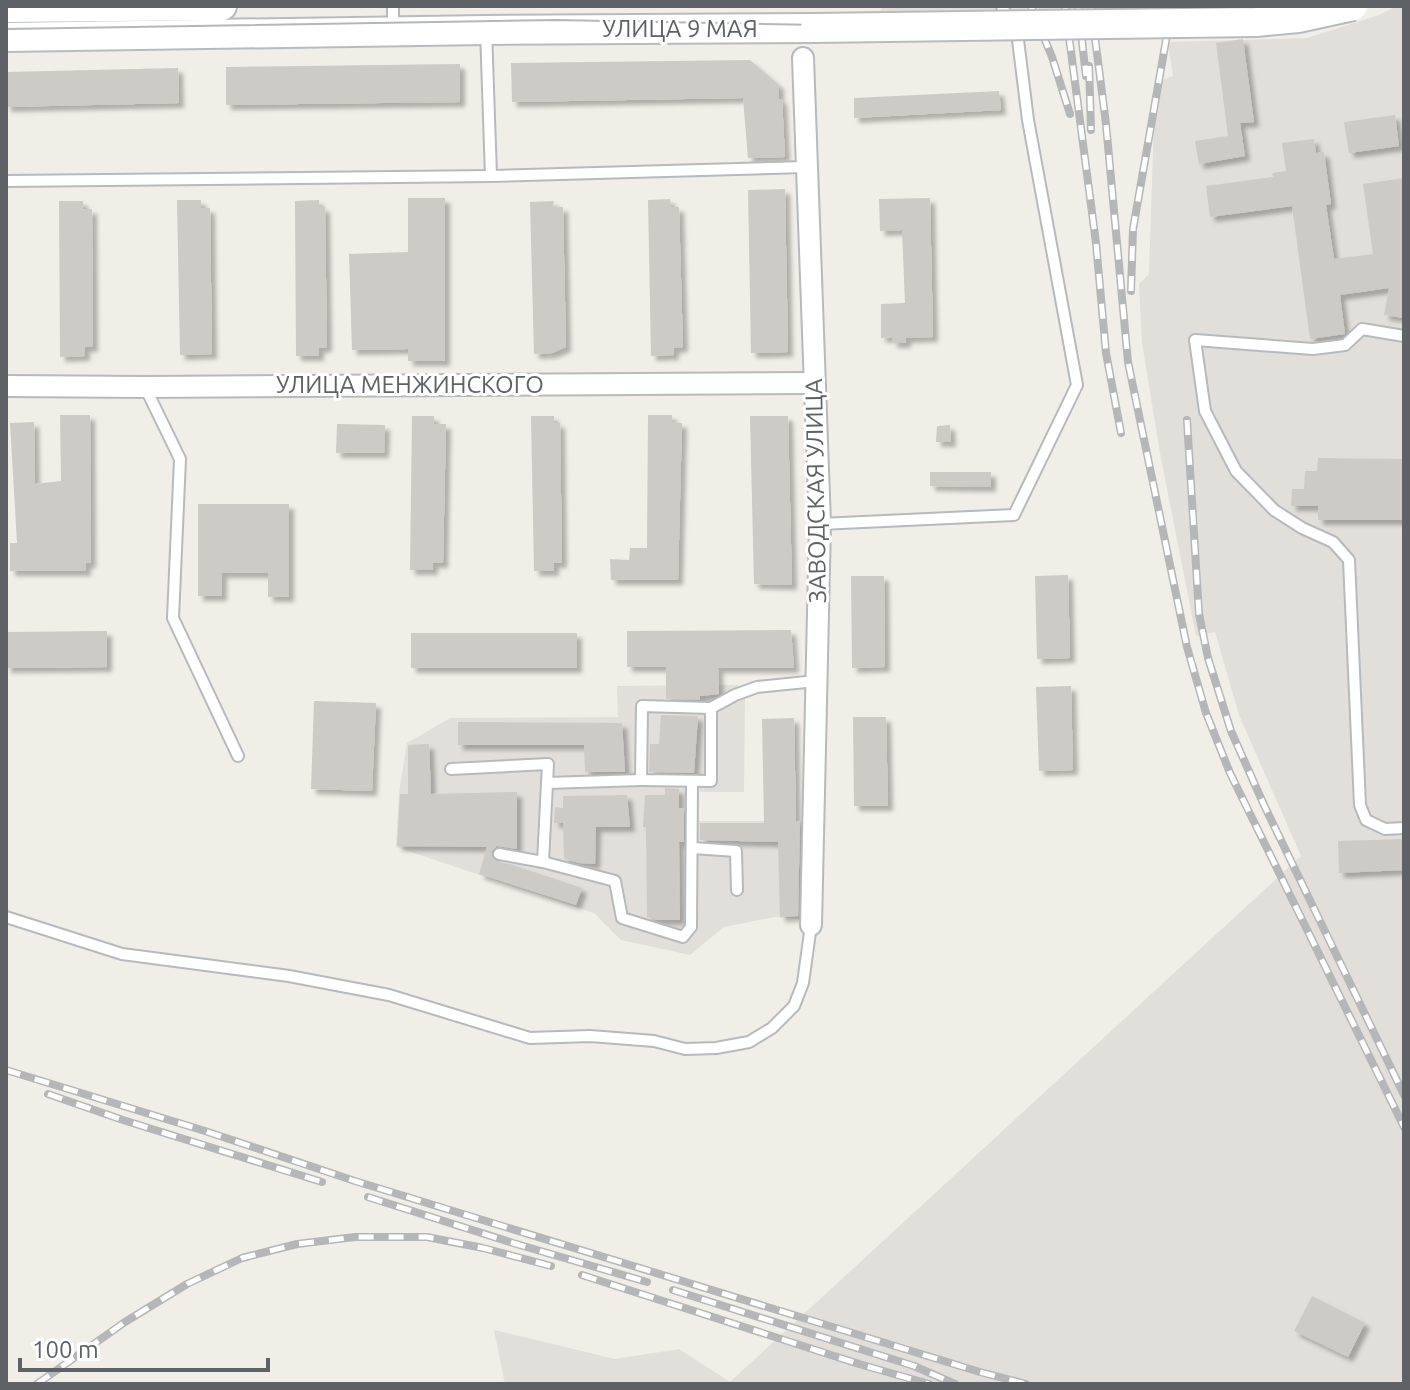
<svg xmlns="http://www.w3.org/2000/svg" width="1410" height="1390" viewBox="0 0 1410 1390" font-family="Ubuntu,sans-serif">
	<defs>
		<filter id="shadow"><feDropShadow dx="5" dy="5" stdDeviation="2" flood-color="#0004"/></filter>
	</defs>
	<rect width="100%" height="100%" fill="#f0eee6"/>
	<g fill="#e2dfda">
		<polygon points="882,6 1120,6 1123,30 877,20"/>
		<polygon points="1397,6 1404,6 1404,1384 505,1384 494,1330 615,1359 679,1349 730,1382 1301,856 1239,715 1215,632 1196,636 1160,453 1142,343 1139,284 1149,274 1155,89 1165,79 1173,76 1168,42 1307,38 1379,15"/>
		<polygon points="738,685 745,699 744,792 695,792 695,821 803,821 802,919 774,917 724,927 690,955 621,940 594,913 396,847 399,793 407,743 450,718 618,717 617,686"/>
	</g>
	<g fill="#cecac5" filter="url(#shadow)">
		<polygon points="1243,39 1254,122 1240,123 1245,156 1199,164 1195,141 1228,136 1216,43"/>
		<polygon points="750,60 779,85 779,99 782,99 785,157 748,158 743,98 512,102 511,63"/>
		<polygon points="460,64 460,102 226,105 226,67"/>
		<polygon points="178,68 179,103 6,107 6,72"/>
		<polygon points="999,91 1001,110 854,118 854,98"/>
		<polygon points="1395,115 1399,146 1349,153 1344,122"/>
		<polygon points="1314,139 1316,153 1324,152 1331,204 1326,205 1334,259 1373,254 1363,184 1404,178 1404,318 1384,315 1389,288 1340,295 1345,334 1310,339 1292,206 1210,217 1206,186 1273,177 1272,173 1286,171 1282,143"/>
		<polygon points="785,189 788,352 751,353 748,190"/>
		<polygon points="408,198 445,198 445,361 408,361 408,349 352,350 349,254 408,252"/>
		<polygon points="930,198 933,337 906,338 906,343 892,343 893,337 881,338 881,304 905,303 902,230 880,231 879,199"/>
		<polygon points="670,199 671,207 679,207 683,347 674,348 674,355 651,356 648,200"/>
		<polygon points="177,200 201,200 201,208 210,208 212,354 180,355"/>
		<polygon points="319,200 319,207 325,207 327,347 319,348 319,356 296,356 295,201"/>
		<polygon points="59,201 83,201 83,209 92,209 93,347 85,347 85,356 60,357"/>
		<polygon points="554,201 553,207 563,207 566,347 552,353 534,354 530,202"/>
		<polygon points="60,415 90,415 91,563 86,563 86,571 10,571 10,543 17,543 10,423 34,422 35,484 61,481"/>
		<polygon points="648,415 672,415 672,422 682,423 678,580 611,580 610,559 629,560 630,548 647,548"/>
		<polygon points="412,416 434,416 434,424 446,424 443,563 433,563 433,570 410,570"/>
		<polygon points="531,416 554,416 554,423 560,423 562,563 554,563 554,571 534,571"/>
		<polygon points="750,416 788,416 792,585 754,584"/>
		<polygon points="337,424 385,425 384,453 336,453"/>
		<polygon points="950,425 951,442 936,442 937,426"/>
		<polygon points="1318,458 1404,459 1404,520 1318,520 1318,506 1291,506 1292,489 1304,489 1305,471 1317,471"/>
		<polygon points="930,472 991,472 991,487 930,486"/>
		<polygon points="198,504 289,504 289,597 268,597 268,573 222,573 222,596 198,596"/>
		<polygon points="1068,575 1070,658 1037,659 1035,576"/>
		<polygon points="851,576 884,576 885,667 852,668"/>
		<polygon points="791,630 794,668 718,668 719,694 700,696 700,700 666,699 666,667 627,667 627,631"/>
		<polygon points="107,631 107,667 6,668 6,632"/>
		<rect x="411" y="633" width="166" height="35"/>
		<polygon points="1071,686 1073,770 1039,771 1036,687"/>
		<polygon points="314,701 376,703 372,791 311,789"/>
		<polygon points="661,715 698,716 694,773 649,772 650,744 659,744"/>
		<polygon points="853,717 886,717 888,806 854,806"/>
		<polygon points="794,718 796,821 800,821 798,916 780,917 778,842 700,840 700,823 764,823 762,719"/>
		<polygon points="458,722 622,723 625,772 585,772 584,745 458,745"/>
		<polygon points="429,744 431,794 517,792 517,849 497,846 491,852 492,857 497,862 510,864 582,888 576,905 479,874 487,847 397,846 400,794 408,794 408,745"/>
		<polygon points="665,788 679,789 679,808 684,808 684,842 679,842 680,920 657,920 647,917 646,827 643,827 645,795 665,795"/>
		<polygon points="627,795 630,827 596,827 595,864 580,863 564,859 563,823 554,823 555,807 563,808 563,796"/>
		<polygon points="1404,839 1404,870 1339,873 1338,841"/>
		<polygon points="1312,1296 1365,1323 1348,1357 1294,1331"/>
	</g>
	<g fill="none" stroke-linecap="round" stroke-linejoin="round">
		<g stroke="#b6b9bd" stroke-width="14">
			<g id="lane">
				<polyline points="393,6 393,30"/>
				<polyline points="486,30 491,176"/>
				<polyline points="6,181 491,176 806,167"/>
				<polyline points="1404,336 1362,329 1345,345 1313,349 1195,340 1205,411 1236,471 1274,510 1302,528 1333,542 1349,560 1360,805 1366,820 1385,829 1404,828"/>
				<polyline points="145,387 180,459 173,618 238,756"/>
				<polyline points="820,524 1014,515 1077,385 1028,120 1018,40 1002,6"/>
				<polyline points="711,708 711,781 641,780 642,706 711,708 735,695 757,687 816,681"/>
				<polyline points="451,769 548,764 547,783 641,780"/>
				<polyline points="692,848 736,851 737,890"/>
				<polyline points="499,854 543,862 547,783"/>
				<polyline points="543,862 615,881 622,918 683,937 691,927 692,782"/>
				<polyline points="6,917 122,954 289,976 389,995 530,1038 590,1036 654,1041 685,1049 716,1048 749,1042 772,1028 794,1006 803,983 811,925"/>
			</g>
		</g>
		<g stroke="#b6b9bd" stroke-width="24">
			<g id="street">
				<polyline points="803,58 820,524 811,925"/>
				<polyline points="6,386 145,387 814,383"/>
			</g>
		</g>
		<g stroke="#b7bbc0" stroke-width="32">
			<g id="secondary">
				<polyline points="6,8 222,6"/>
				<polyline points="6,37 486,30 815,28"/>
			</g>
		</g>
		<use href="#lane" stroke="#fff" stroke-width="10"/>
		<use href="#street" stroke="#fff" stroke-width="20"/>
		<use href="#secondary" stroke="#fff" stroke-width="28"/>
		<polyline stroke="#b5b6b7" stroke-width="2" points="6,29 555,20 821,25 1210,17 1255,14 1312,6"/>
		<g stroke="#b5b6b7" stroke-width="8">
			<g id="rail">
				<polyline points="1031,6 1052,57 1070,114"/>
				<polyline points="1065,6 1096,243 1106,353 1121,433"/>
				<polyline points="1078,6 1086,76"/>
				<polyline points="1091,6 1106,124 1128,362 1187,647 1206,713 1230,773 1404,1127"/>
				<polyline points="1089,66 1091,130"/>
				<polyline points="1131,291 1133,229 1172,6"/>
				<polyline points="1187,420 1199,614 1208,658 1231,731 1264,805 1404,1095"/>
				<polyline points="6,1070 205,1131 355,1181 980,1372 1026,1384"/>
				<polyline points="48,1094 123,1120 322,1182"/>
				<polyline points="368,1197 513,1243 647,1282"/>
				<polyline points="582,1275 859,1364 929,1384"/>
				<polyline points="673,1290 914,1366 955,1384"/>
				<polyline points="37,1384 125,1322 187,1284 242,1258 297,1244 355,1237 427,1237 483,1248 551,1266"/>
			</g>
		</g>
		<use href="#rail" stroke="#fff" stroke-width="5" stroke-dasharray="15" stroke-linecap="butt"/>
		<g stroke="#b7bbc0" stroke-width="32" stroke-linecap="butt">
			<polyline id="secondary-bridge" points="815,28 1256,22 1298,18 1353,6"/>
		</g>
		<use href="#secondary-bridge" stroke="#fff" stroke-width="28"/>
	</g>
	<g text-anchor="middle" stroke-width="6" stroke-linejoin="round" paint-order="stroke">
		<g font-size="24" fill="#5e6267" stroke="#fff">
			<text x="680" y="37">УЛИЦА 9 МАЯ</text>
			<text x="410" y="393">УЛИЦА МЕНЖИНСКОГО</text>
			<text transform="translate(816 491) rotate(-91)" y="8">ЗАВОДСКАЯ УЛИЦА</text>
		</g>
	</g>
	<rect width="1410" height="1390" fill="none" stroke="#5e6267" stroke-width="16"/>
	<path d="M20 1358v12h248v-12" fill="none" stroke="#5e6267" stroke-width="4"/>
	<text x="32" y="1358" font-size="24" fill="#5e6267" stroke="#ffffff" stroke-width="6" paint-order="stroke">100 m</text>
</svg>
